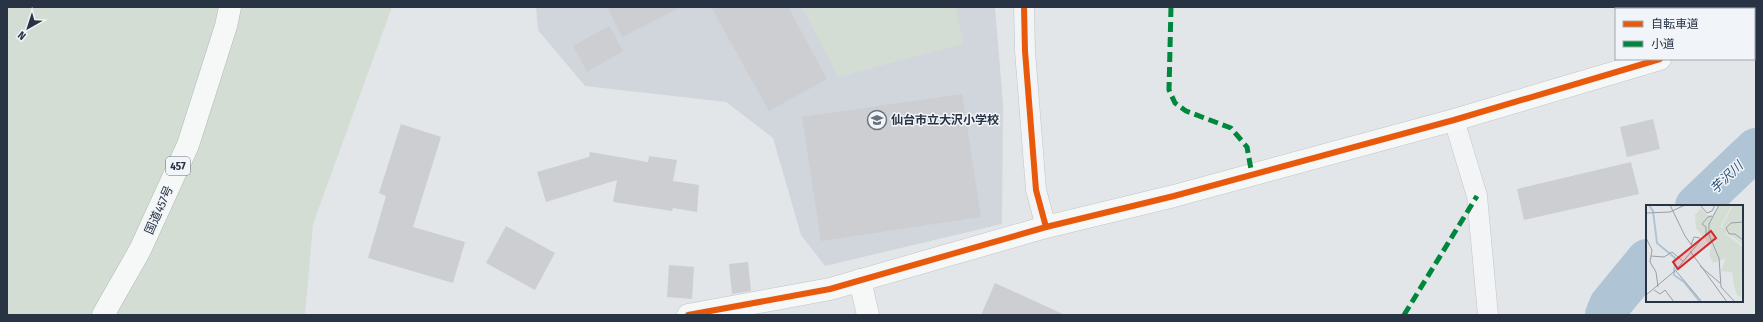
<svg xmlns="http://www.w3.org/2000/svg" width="1763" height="322" viewBox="0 0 1763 322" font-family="'Fira Sans Condensed','Noto Sans JP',sans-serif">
	<rect width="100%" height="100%" fill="#e3e6e9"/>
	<polygon fill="#d1d6dc" points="536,7 995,7 1003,103 1002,224 825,266 801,235 773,138 726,102 585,86 538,30"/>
	<g fill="#d4ddd3">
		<polygon points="7,7 392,7 313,224 305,315 7,315"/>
		<polygon points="802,7 956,7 963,44 838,77"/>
	</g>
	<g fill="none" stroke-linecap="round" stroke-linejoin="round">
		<g stroke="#afc4d5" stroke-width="42">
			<polyline points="1696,206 1756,149"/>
			<polyline points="1606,315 1610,305 1647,260"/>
		</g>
	</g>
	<g fill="#ccced1">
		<polygon points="607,7 681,7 622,37"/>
		<polygon points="711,7 788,7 827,79 769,111"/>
		<polygon points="609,26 623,51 587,72 573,46"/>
		<polygon points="962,94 981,217 821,241 802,117"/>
		<polygon points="1653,119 1660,149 1627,157 1620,127"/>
		<polygon points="401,124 441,137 413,227 465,242 453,283 368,258 386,196 379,193"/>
		<polygon points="590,152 648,162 649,156 677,160 673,181 699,185 697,212 673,208 672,211 613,202 617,180 546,202 537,172 589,157"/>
		<polygon points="1631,162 1639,194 1524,220 1517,189"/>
		<polygon points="506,226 555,253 535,290 486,263"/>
		<polygon points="748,262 751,291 732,294 729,264"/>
		<polygon points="669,265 694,267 692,299 667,297"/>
		<polygon points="995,283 1065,315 981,315"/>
	</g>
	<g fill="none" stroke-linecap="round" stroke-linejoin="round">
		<g stroke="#c1c4c7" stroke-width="21">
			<g id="street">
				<polyline points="1024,7 1025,51 1036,190 1046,227"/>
				<polyline points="1454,120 1477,196 1488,315"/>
			</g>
		</g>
		<g stroke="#c1c4c7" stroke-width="23">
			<g id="secondary">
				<polyline points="1754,31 1756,31"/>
				<polyline points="860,280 868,315"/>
				<polyline points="688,315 830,289 1046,227 1174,196 1454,120 1660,59"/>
			</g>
		</g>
		<g stroke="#b5b9bd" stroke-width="23">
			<polyline id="highway" points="103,315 140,250 188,145 226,26 230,7"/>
		</g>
		<use href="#street" stroke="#f2f4f5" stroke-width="20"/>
		<use href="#secondary" stroke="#f6f7f7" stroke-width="22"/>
		<use href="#highway" stroke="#f6f7f7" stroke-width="22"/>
		<g stroke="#00873e" stroke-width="5" stroke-dasharray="10 5" stroke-linecap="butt">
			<polyline points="1171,7 1169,90 1175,103 1186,111 1231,128 1247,147 1252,175"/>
			<polyline points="1404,315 1477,196"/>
		</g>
		<g stroke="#f1f4f8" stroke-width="8">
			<g id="cycleway">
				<polyline points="1024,7 1025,51 1036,190 1046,227"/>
				<polyline points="688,315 830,289 1046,227 1174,196 1454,120 1660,59"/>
			</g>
		</g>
		<use href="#cycleway" stroke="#e8590c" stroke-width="6"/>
	</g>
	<defs>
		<g id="school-ring" transform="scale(1)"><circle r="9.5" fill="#f1f4f8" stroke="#69727e" stroke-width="1.5"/><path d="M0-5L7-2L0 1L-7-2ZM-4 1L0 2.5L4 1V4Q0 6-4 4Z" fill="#69727e"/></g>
	</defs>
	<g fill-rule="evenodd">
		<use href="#school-ring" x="877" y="120"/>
	</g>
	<g text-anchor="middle" stroke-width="3" stroke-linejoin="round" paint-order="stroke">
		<rect fill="#f1f4f8" stroke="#646e7a" stroke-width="1" x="166" y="157" width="24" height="18" rx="3"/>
		<g font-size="11" font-weight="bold" fill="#283444">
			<text x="178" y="170">457</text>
		</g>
		<g font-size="12" font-weight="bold" fill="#283444" stroke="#f1f4f8" text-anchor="start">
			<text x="891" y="124">仙台市立大沢小学校</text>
		</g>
		<g font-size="12" fill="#283444" stroke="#f1f4f8">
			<text transform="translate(159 210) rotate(-66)" y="4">国道457号</text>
		</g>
		<g font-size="13" font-style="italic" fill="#2f567a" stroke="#f1f4f8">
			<text transform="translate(1726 177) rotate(-44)" y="5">芋沢川</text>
		</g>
	</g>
	<g transform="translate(1646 205)">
		<rect width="97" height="97" fill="#e3e6e9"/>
		<path d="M 73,0 L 86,0 L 75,20 L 75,22 L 78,24 L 76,21 L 87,0 L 97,0 L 97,40 L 80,26 L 81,30 L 97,42 L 95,92 L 91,90 L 88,81 L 86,67 L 75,66 L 80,53 L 67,58 L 63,50 L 65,42 L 50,23 L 49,10 L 55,3 L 61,10 L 68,11 Z" fill="#d4ddd3"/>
		<path fill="none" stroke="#afc4d5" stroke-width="2" d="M 3,0 L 7,6 L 11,38 L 29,53 L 28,70 L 38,77 L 54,97"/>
		<path fill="none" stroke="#989fa7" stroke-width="1" d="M 24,0 L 39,31 L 47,42M 54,0 L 61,8 L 66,6 L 69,0M 73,0 L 63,19 L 63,30 L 73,53 L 75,82 L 89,97M 0,8 L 24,7 L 39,0M 97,17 L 85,18 L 80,23 L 83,29 L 89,29 L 97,35M 0,33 L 6,45 L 4,57 L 10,67 L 12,82M 45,40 L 48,32 L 54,33M 44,46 L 81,97M 5,51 L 18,52 L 26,47 L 37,56M 54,61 L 74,78M 30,66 L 56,97M 8,85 L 14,89 L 19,85 L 28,97M 0,90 L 30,65 L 60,29 L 60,22 L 56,19 L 62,12 L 66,11"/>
		<path fill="#d62828" fill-opacity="0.15" stroke="#d62828" stroke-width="2" d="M 65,26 L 70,33 L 32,64 L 27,57 Z"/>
		<rect width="97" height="97" fill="none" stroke="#283444" stroke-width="2"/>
	</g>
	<rect width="1763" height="322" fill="none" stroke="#283444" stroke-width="16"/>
	<rect x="1615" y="8" width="140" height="52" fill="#f1f4f8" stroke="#a1a7b0"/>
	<rect x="1623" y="21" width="20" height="6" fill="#e8590c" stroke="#a1a7b0"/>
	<text x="1651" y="28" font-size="12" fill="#283444">自転車道</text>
	<rect x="1623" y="41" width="20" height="6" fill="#00873e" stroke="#a1a7b0"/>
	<text x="1651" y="48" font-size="12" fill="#283444">小道</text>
	<g transform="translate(28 28) rotate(219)" stroke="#f1f4f8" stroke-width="3" paint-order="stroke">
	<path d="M0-3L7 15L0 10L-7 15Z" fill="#283444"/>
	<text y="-6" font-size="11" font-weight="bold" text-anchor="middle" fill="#283444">N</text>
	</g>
</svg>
